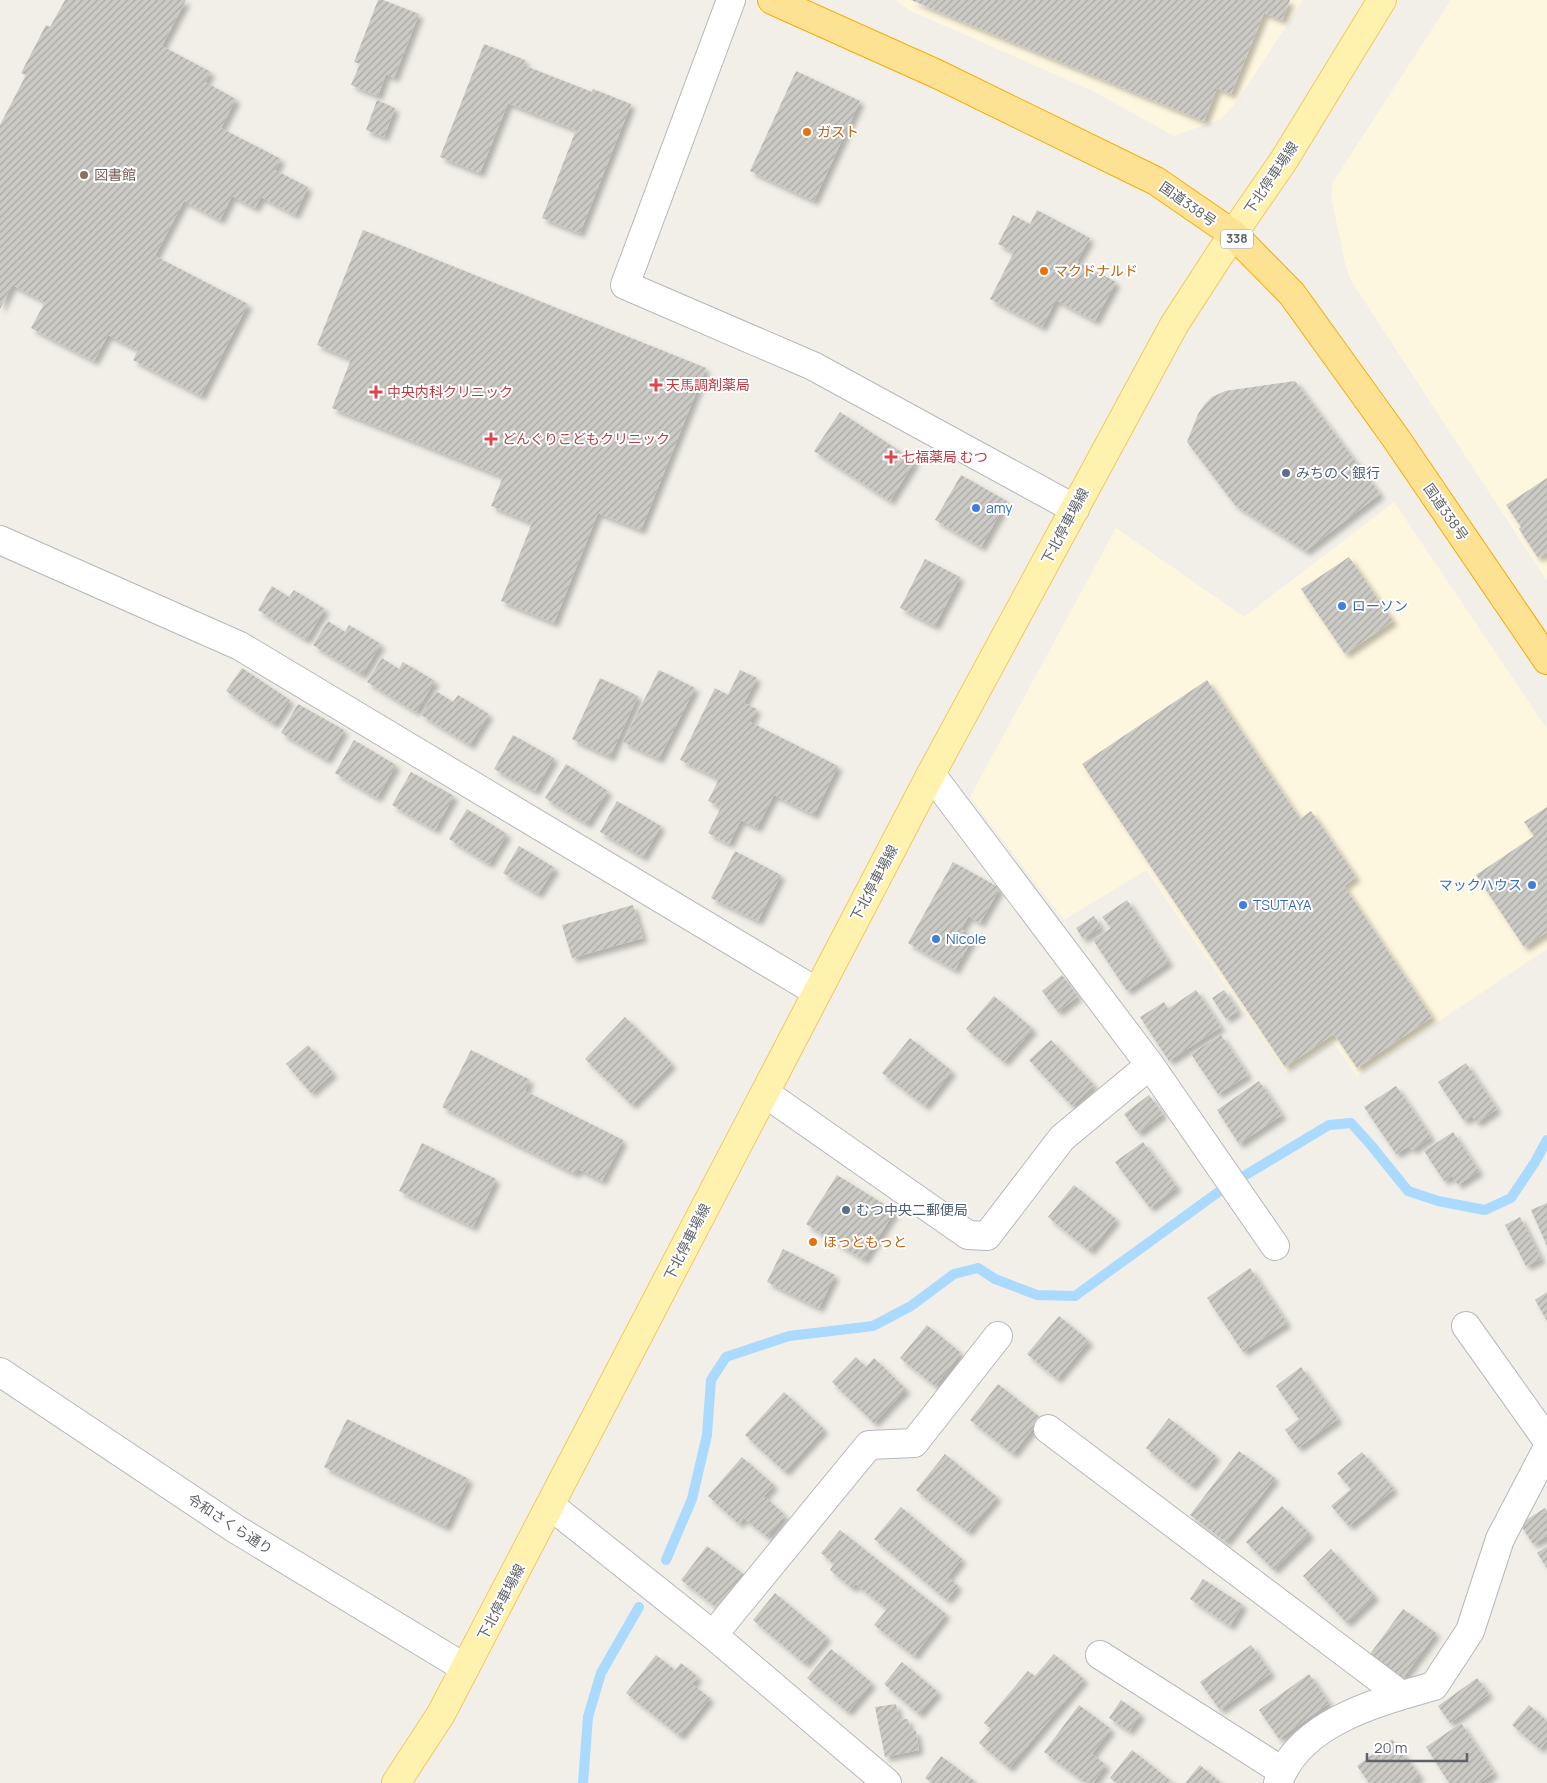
<svg xmlns="http://www.w3.org/2000/svg" width="1547" height="1783" viewBox="0 0 1547 1783" font-family="Manrope,'Noto Sans JP',sans-serif">
	<defs>
		<pattern id="building-hatch" width="6" height="6" patternUnits="userSpaceOnUse" patternTransform="scale(1.25)"><rect width="6" height="6" fill="#cccac5"/><path d="M-1 1l2-2M0 6l6-6M5 7l2-2" fill="none" stroke="#a9a8a4"/></pattern>
		<filter id="shadow"><feDropShadow dx="4.5" dy="4.5" stdDeviation="2.5" flood-color="#0004"/></filter>
	</defs>
	<rect width="100%" height="100%" fill="#f1efe8"/>
	<g fill="#fef7e0">
		<polygon points="895,0 1303,0 1238,100 1221,119 1174,136 1093,91 911,11"/>
		<polygon points="1451,0 1547,0 1547,581 1350,279 1345,263 1331,195 1333,182"/>
		<polygon points="1394,502 1547,729 1547,949 1357,1076 1333,1042 1286,1073 1146,870 1064,920 970,797 1116,528 1244,617"/>
	</g>
	<g fill="none" stroke-linecap="round" stroke-linejoin="round">
		<g stroke="#aadaff" stroke-width="10">
			<polyline points="666,1560 692,1499 707,1435 711,1380 726,1357 789,1336 873,1326 911,1306 954,1274 978,1268 995,1279 1037,1295 1075,1296 1224,1188 1329,1125 1351,1123 1370,1144 1408,1191 1438,1201 1485,1210 1511,1198 1535,1162 1547,1140"/>
			<polyline points="583,1783 588,1717 601,1673 639,1607"/>
		</g>
	</g>
	<g fill="url(#building-hatch)" filter="url(#shadow)">
		<polygon points="65,0 186,0 162,46 211,72 205,82 236,99 221,128 281,159 275,170 308,187 295,215 261,197 255,208 232,196 220,220 184,201 155,256 248,304 201,396 133,360 138,350 108,335 94,361 31,328 45,302 12,285 0,309 0,125 26,75 21,73 46,25 50,27"/>
		<polygon points="378,0 383,0 419,14 394,78 386,74 378,96 351,85 360,64 354,62"/>
		<polygon points="911,0 1290,0 1282,20 1264,13 1231,94 1217,88 1204,121"/>
		<polygon points="484,44 525,60 523,65 592,92 593,89 631,104 580,233 542,218 576,130 508,103 480,173 440,157"/>
		<polygon points="796,71 860,101 814,201 750,171"/>
		<polygon points="377,100 395,108 384,137 366,130"/>
		<polygon points="1037,210 1090,238 1077,261 1116,282 1095,321 1056,300 1042,327 990,299 1014,252 998,244 1013,215 1030,224"/>
		<polygon points="363,230 706,368 641,530 598,513 554,623 501,601 532,523 491,506 503,477 332,408 351,359 317,345"/>
		<polygon points="1295,381 1380,494 1306,551 1235,505 1187,442 1198,414 1204,405 1212,397 1225,391"/>
		<polygon points="840,412 915,461 890,501 814,451"/>
		<polygon points="961,475 1007,501 981,547 935,520"/>
		<polygon points="1547,478 1547,552 1538,558 1519,529 1521,527 1506,505"/>
		<polygon points="1349,557 1393,621 1345,654 1301,589"/>
		<polygon points="925,559 960,577 935,626 900,608"/>
		<polygon points="272,586 289,597 294,590 325,609 306,640 258,610"/>
		<polygon points="328,621 345,632 349,625 381,644 362,675 313,645"/>
		<polygon points="382,658 399,669 403,662 435,681 416,712 367,682"/>
		<polygon points="242,668 290,700 274,724 226,691"/>
		<polygon points="659,670 695,688 659,759 623,742"/>
		<polygon points="740,670 757,678 744,703 757,709 750,722 838,766 814,815 774,795 757,828 741,820 729,844 708,833 721,807 708,801 719,779 680,760 715,688 728,695"/>
		<polygon points="600,678 638,696 610,757 572,739"/>
		<polygon points="1207,680 1300,819 1311,811 1356,877 1344,886 1432,1017 1357,1068 1334,1034 1285,1067 1082,764"/>
		<polygon points="436,691 453,702 458,695 489,714 470,745 421,715"/>
		<polygon points="298,704 344,730 327,760 281,733"/>
		<polygon points="513,735 554,758 535,791 494,769"/>
		<polygon points="354,740 396,765 377,798 335,773"/>
		<polygon points="566,764 608,791 587,824 545,798"/>
		<polygon points="411,772 454,796 435,830 392,805"/>
		<polygon points="617,801 661,826 643,857 600,832"/>
		<polygon points="1547,807 1547,932 1524,947 1476,875 1534,836 1524,822"/>
		<polygon points="467,809 507,834 489,864 449,839"/>
		<polygon points="519,846 555,868 538,894 503,873"/>
		<polygon points="735,851 781,875 758,921 711,898"/>
		<polygon points="953,862 1000,888 980,923 969,916 961,929 974,936 955,970 908,943"/>
		<polygon points="1127,900 1169,962 1127,991 1093,940 1111,928 1102,917"/>
		<polygon points="633,905 643,938 572,958 562,925"/>
		<polygon points="1094,916 1101,927 1083,939 1076,928"/>
		<polygon points="1062,975 1078,996 1058,1012 1042,991"/>
		<polygon points="1196,990 1221,1027 1169,1061 1140,1017 1164,1002 1168,1009"/>
		<polygon points="1224,990 1238,1011 1226,1019 1212,998"/>
		<polygon points="994,996 1033,1029 1004,1062 966,1029"/>
		<polygon points="625,1017 672,1064 632,1105 585,1059"/>
		<polygon points="1221,1035 1248,1075 1218,1094 1191,1054"/>
		<polygon points="910,1038 952,1071 925,1106 882,1073"/>
		<polygon points="1051,1040 1094,1085 1072,1106 1029,1060"/>
		<polygon points="308,1045 333,1073 311,1093 286,1064"/>
		<polygon points="471,1050 530,1080 525,1091 623,1140 602,1181 578,1169 575,1174 442,1107"/>
		<polygon points="1466,1063 1497,1109 1477,1123 1472,1116 1464,1121 1438,1082"/>
		<polygon points="1259,1081 1282,1115 1239,1144 1217,1110"/>
		<polygon points="1396,1086 1431,1137 1412,1150 1409,1146 1396,1154 1364,1107"/>
		<polygon points="1149,1095 1163,1114 1138,1133 1124,1114"/>
		<polygon points="1453,1132 1479,1171 1458,1185 1452,1176 1444,1181 1424,1151"/>
		<polygon points="1143,1142 1177,1187 1150,1208 1115,1162"/>
		<polygon points="422,1143 496,1179 473,1227 399,1191"/>
		<polygon points="837,1175 895,1211 864,1260 806,1224"/>
		<polygon points="1074,1185 1116,1219 1090,1251 1048,1217"/>
		<polygon points="1547,1203 1547,1246 1531,1210"/>
		<polygon points="1520,1217 1541,1259 1526,1266 1505,1225"/>
		<polygon points="783,1249 835,1275 819,1308 767,1282"/>
		<polygon points="1250,1268 1287,1323 1243,1352 1207,1298"/>
		<polygon points="1547,1292 1547,1321 1535,1300"/>
		<polygon points="1059,1316 1089,1341 1057,1379 1027,1354"/>
		<polygon points="927,1325 961,1353 935,1386 900,1358"/>
		<polygon points="856,1357 866,1367 874,1358 906,1389 874,1423 832,1382"/>
		<polygon points="1301,1367 1338,1419 1298,1448 1285,1430 1299,1419 1276,1386"/>
		<polygon points="998,1384 1041,1418 1013,1454 970,1420"/>
		<polygon points="784,1392 824,1429 785,1472 745,1435"/>
		<polygon points="1169,1418 1216,1456 1192,1486 1146,1448"/>
		<polygon points="347,1419 469,1479 446,1527 324,1467"/>
		<polygon points="1239,1451 1275,1478 1226,1542 1190,1515"/>
		<polygon points="1362,1452 1394,1489 1349,1526 1331,1506 1351,1489 1337,1473"/>
		<polygon points="945,1454 997,1497 968,1532 916,1490"/>
		<polygon points="742,1457 774,1485 764,1496 785,1515 767,1537 744,1518 739,1524 708,1496"/>
		<polygon points="1282,1506 1310,1534 1274,1570 1246,1542"/>
		<polygon points="901,1507 962,1559 948,1577 958,1586 947,1600 874,1539"/>
		<polygon points="1545,1508 1547,1511 1547,1536 1533,1544 1520,1524"/>
		<polygon points="840,1530 946,1614 914,1656 874,1625 887,1609 856,1584 852,1588 830,1570 834,1564 821,1553"/>
		<polygon points="707,1546 746,1576 720,1610 681,1580"/>
		<polygon points="1547,1546 1547,1568 1537,1553"/>
		<polygon points="1331,1549 1375,1596 1347,1623 1303,1576"/>
		<polygon points="1203,1579 1243,1605 1230,1626 1190,1599"/>
		<polygon points="775,1593 827,1637 805,1664 753,1620"/>
		<polygon points="1403,1609 1436,1633 1403,1678 1370,1654"/>
		<polygon points="1251,1645 1271,1673 1220,1710 1200,1682"/>
		<polygon points="831,1649 872,1683 848,1712 807,1678"/>
		<polygon points="1054,1654 1084,1679 1009,1768 979,1743 991,1729 984,1723 1028,1671 1035,1676"/>
		<polygon points="656,1655 675,1670 681,1663 698,1677 692,1684 710,1698 680,1736 626,1693"/>
		<polygon points="902,1662 938,1692 919,1714 884,1684"/>
		<polygon points="1309,1674 1329,1703 1279,1739 1259,1710"/>
		<polygon points="1477,1678 1489,1694 1450,1723 1438,1706"/>
		<polygon points="1121,1700 1141,1714 1129,1731 1109,1718"/>
		<polygon points="896,1704 899,1720 908,1719 910,1732 916,1731 919,1750 885,1757 875,1707"/>
		<polygon points="1079,1705 1111,1729 1092,1754 1106,1765 1093,1783 1086,1783 1044,1752"/>
		<polygon points="1529,1705 1547,1721 1547,1740 1540,1749 1512,1725"/>
		<polygon points="1461,1723 1494,1773 1480,1783 1449,1783 1426,1747"/>
		<polygon points="1392,1739 1420,1776 1412,1783 1369,1783 1357,1766"/>
		<polygon points="1132,1750 1171,1781 1170,1783 1116,1783 1110,1778"/>
		<polygon points="941,1756 977,1783 932,1783 925,1778"/>
		<polygon points="1200,1765 1221,1783 1185,1783"/>
	</g>
	<g fill="none" stroke-linecap="round" stroke-linejoin="round">
		<g stroke="#b5b8bc" stroke-width="30">
			<g id="minor">
				<polyline points="731,0 625,285 813,366 1075,509"/>
				<polyline points="0,540 240,646 817,992"/>
				<polyline points="931,774 1150,1065 1275,1246"/>
				<polyline points="765,1093 968,1235 987,1236 1062,1138 1150,1065"/>
				<polyline points="1466,1326 1547,1440"/>
				<polyline points="0,1372 234,1528 465,1668"/>
				<polyline points="1048,1429 1401,1695"/>
				<polyline points="551,1506 713,1635 887,1783"/>
				<polyline points="713,1635 869,1445 914,1443 998,1336"/>
				<polyline points="1100,1655 1282,1771"/>
				<path d="M 1278,1783 C 1299,1722 1378,1702 1434,1686 L 1470,1631 L 1500,1539 L 1547,1449"/>
			</g>
		</g>
		<g stroke="#f2c960" stroke-width="30">
			<polyline id="major" points="396,1783 441,1714 931,774 1174,325 1233,234 1284,160 1382,0"/>
		</g>
		<g stroke="#f9ab00" stroke-width="30">
			<polyline id="highway" points="772,0 937,74 1156,181 1233,234 1292,294 1395,437 1547,660"/>
		</g>
		<use href="#minor" stroke="#fff" stroke-width="28"/>
		<use href="#major" stroke="#fff2af" stroke-width="28"/>
		<use href="#highway" stroke="#fde293" stroke-width="28"/>
	</g>
	<g fill="#e8710a" stroke="#fff" stroke-width="2">
		<circle cx="807" cy="132" r="5"/>
		<circle cx="1044" cy="271" r="5"/>
		<circle cx="813" cy="1242" r="5"/>
	</g>
	<circle fill="#8d6e63" stroke="#fff" stroke-width="2" cx="84" cy="175" r="5"/>
	<g fill="#e0444e" stroke="#fff" stroke-width="2">
		<path d="M653.5 377.5h5v5h5v5h-5v5h-5v-5h-5v-5h5z"/>
		<path d="M373.5 384.5h5v5h5v5h-5v5h-5v-5h-5v-5h5z"/>
		<path d="M488.5 431.5h5v5h5v5h-5v5h-5v-5h-5v-5h5z"/>
		<path d="M888.5 449.5h5v5h5v5h-5v5h-5v-5h-5v-5h5z"/>
	</g>
	<g fill="#5c6f8a" stroke="#fff" stroke-width="2">
		<circle cx="1286" cy="473" r="5"/>
		<circle cx="846" cy="1210" r="5"/>
	</g>
	<g fill="#3f7fe0" stroke="#fff" stroke-width="2">
		<circle cx="976" cy="508" r="5"/>
		<circle cx="1342" cy="606" r="5"/>
		<circle cx="1532" cy="885" r="5"/>
		<circle cx="1243" cy="905" r="5"/>
		<circle cx="936" cy="939" r="5"/>
	</g>
	<g text-anchor="middle" stroke-width="4" stroke-linejoin="round" paint-order="stroke">
		<rect fill="#fff" stroke="#8f9295" stroke-width="1" x="1221" y="229.5" width="32" height="19" rx="4"/>
		<g font-size="12" font-weight="bold" fill="#5f6368">
			<text x="1237" y="243">338</text>
		</g>
		<g font-size="14" fill="#c56008" stroke="#fff" text-anchor="start">
			<text x="817" y="137">ガスト</text>
			<text x="1054" y="276">マクドナルド</text>
			<text x="823" y="1247">ほっともっと</text>
		</g>
		<g font-size="14" fill="#785e54" stroke="#fff" text-anchor="start">
			<text x="94" y="180">図書館</text>
		</g>
		<g font-size="14" fill="#5f6368" stroke="#fff">
			<text transform="translate(1271 178) rotate(-56)" y="5">下北停車場線</text>
			<text transform="translate(1188 204) rotate(35)" y="5">国道338号</text>
			<text transform="translate(1446 512) rotate(55)" y="5">国道338号</text>
			<text transform="translate(1065 526) rotate(-62)" y="5">下北停車場線</text>
			<text transform="translate(874 883) rotate(-62)" y="5">下北停車場線</text>
			<text transform="translate(687 1242) rotate(-63)" y="5">下北停車場線</text>
			<text transform="translate(230 1524) rotate(33)" y="5">令和さくら通り</text>
			<text transform="translate(501 1602) rotate(-62)" y="5">下北停車場線</text>
		</g>
		<g font-size="14" fill="#be3a42" stroke="#fff" text-anchor="start">
			<text x="666" y="390">天馬調剤薬局</text>
			<text x="387" y="397">中央内科クリニック</text>
			<text x="502" y="444">どんぐりこどもクリニック</text>
			<text x="901" y="462">七福薬局 むつ</text>
		</g>
		<g font-size="14" fill="#4e5e75" stroke="#fff" text-anchor="start">
			<text x="1296" y="478">みちのく銀行</text>
			<text x="856" y="1215">むつ中央二郵便局</text>
		</g>
		<g font-size="14" fill="#366cbe" stroke="#fff" text-anchor="start">
			<text x="986" y="513">amy</text>
			<text x="1352" y="611">ローソン</text>
			<text x="1522" y="890" text-anchor="end">マックハウス</text>
			<text x="1253" y="910">TSUTAYA</text>
			<text x="946" y="944">Nicole</text>
		</g>
	</g>
	<path d="M1367 1753v8h100v-8" fill="none" stroke="#5f6368" stroke-width="2.5"/>
	<text x="1374" y="1753" font-size="15" fill="#5f6368" stroke="#ffffff" stroke-width="4" paint-order="stroke">20 m</text>
</svg>
